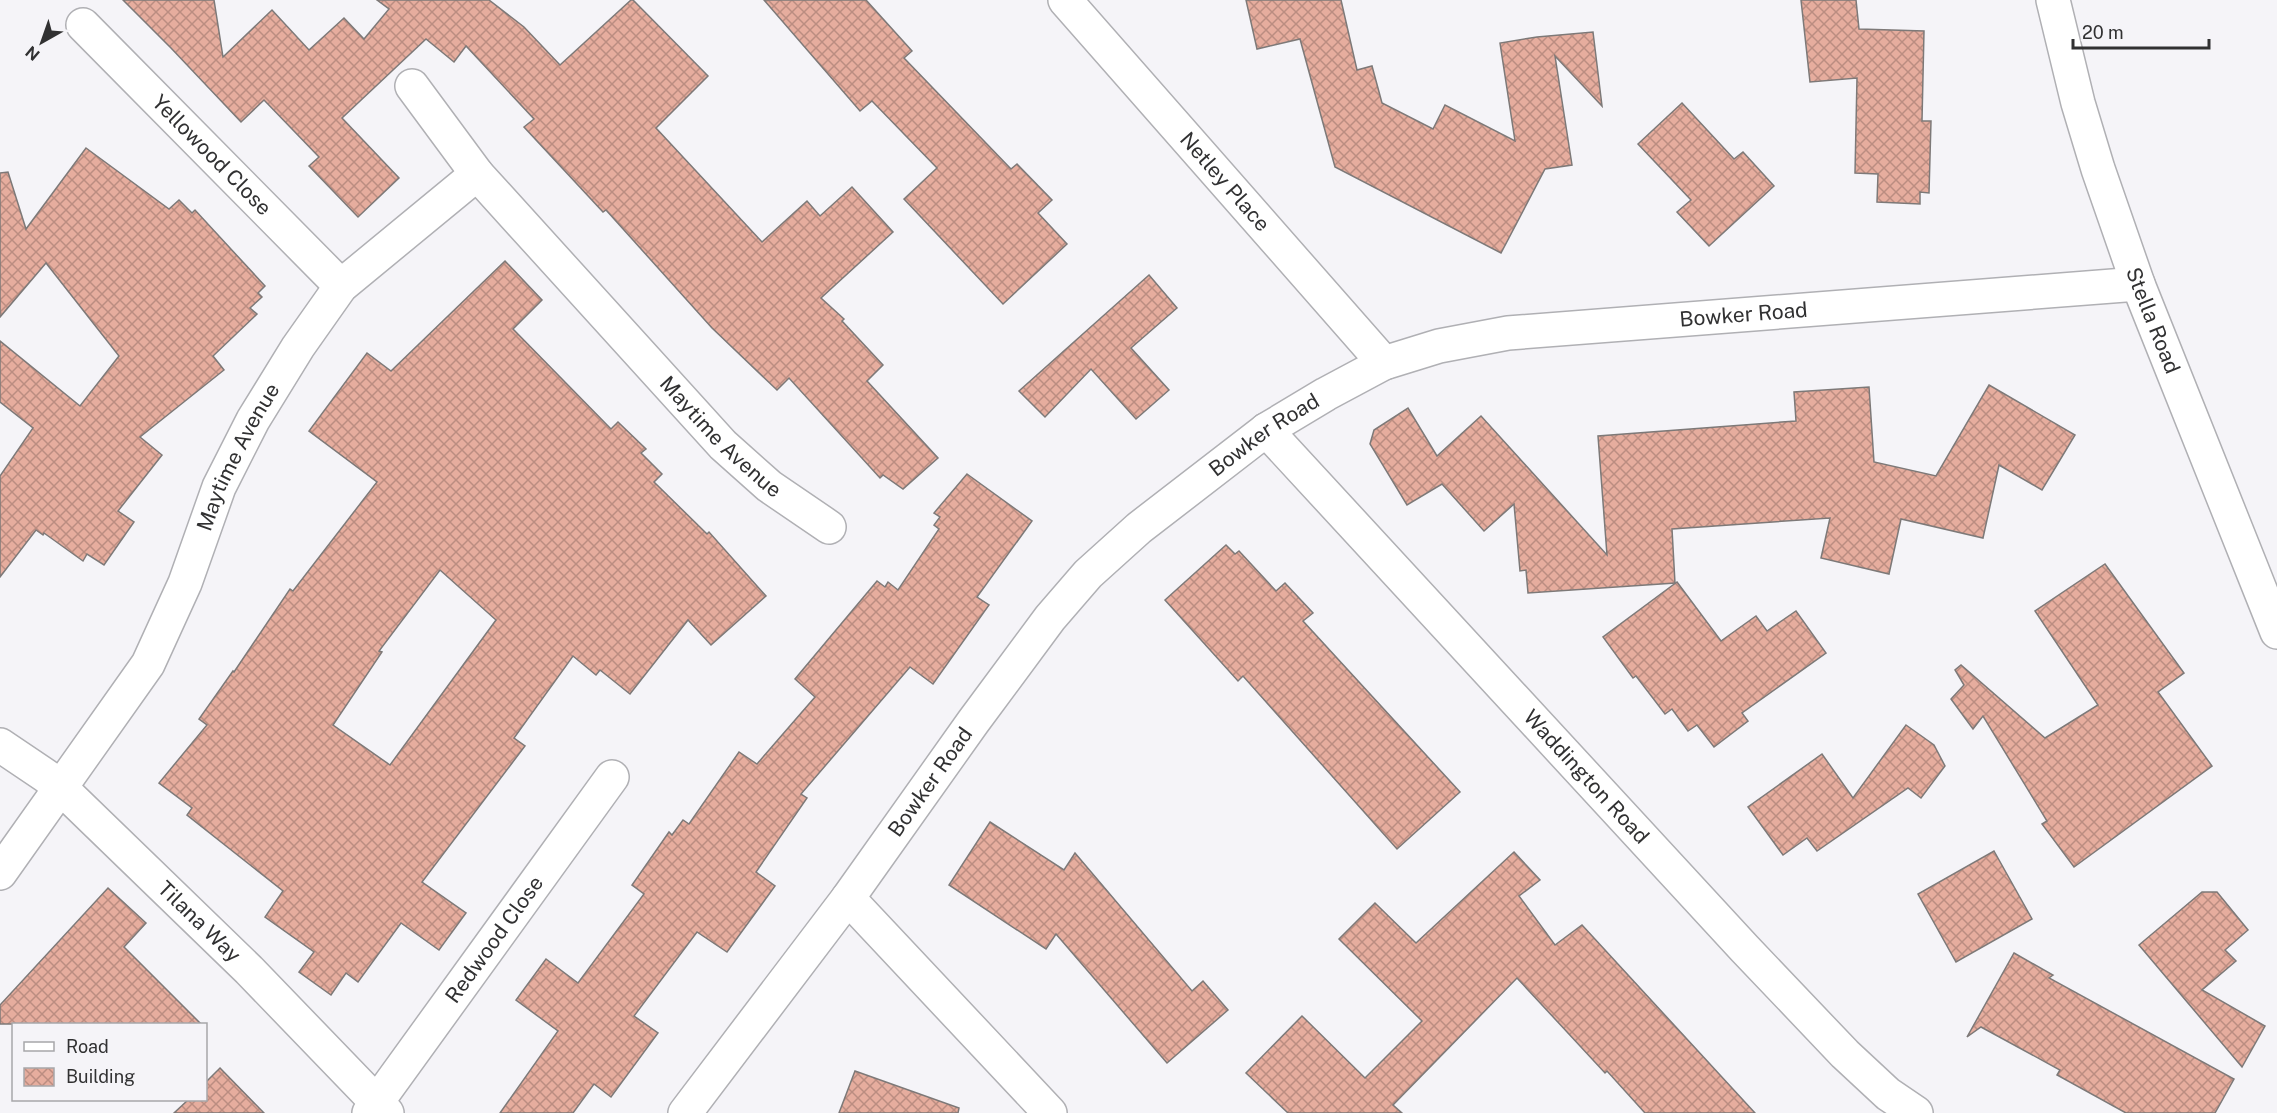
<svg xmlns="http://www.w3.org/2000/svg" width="2277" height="1113" viewBox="0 0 2277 1113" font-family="'Public Sans',sans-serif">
	<defs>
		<pattern id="building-cross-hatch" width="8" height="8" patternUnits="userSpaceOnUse" patternTransform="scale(1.5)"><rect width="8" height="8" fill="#e6ad9e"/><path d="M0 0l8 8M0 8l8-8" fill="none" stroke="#bb8d81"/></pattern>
	</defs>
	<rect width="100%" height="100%" fill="#f5f4f8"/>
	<g fill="url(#building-cross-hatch)" stroke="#7d7978" stroke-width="1.5" fill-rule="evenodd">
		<polygon points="123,0 214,0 223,57 272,10 309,50 344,18 364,39 389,9 377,0 489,0 524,27 560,65 631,0 633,0 708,76 656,128 762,242 807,201 820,216 852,187 893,232 821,298 844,319 842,321 883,365 867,381 938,458 903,489 883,475 880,478 789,378 777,390 712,328 606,210 603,212 524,127 534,119 466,46 454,62 426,39 342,118 399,178 358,217 309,166 319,157 264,100 241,122 171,48"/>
		<polygon points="764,0 866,0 912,51 904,58 1011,169 1017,164 1052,200 1038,213 1067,244 1003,304 904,199 937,168 872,101 860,111"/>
		<polygon points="1246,0 1341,0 1357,70 1372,66 1382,103 1433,129 1445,105 1515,141 1500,43 1537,37 1593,32 1602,106 1555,56 1572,165 1545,169 1501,253 1335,167 1300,39 1257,49"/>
		<polygon points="1801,0 1856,0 1859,29 1924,31 1922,121 1931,121 1929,193 1920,192 1920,204 1877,202 1878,174 1855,173 1857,78 1810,82"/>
		<polygon points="1682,103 1734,159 1743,152 1774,186 1709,246 1677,212 1691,200 1638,144"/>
		<polygon points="86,148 169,209 179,200 192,213 195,210 265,286 258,293 262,297 250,308 257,314 213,356 224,370 140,437 162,455 118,511 134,522 104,565 87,554 83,561 44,533 43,535 36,530 0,577 0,476 33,428 0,402 0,341 80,406 119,356 46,263 0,317 0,173 8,172 26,229"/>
		<path d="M 505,261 L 542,300 L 513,329 L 611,429 L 618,422 L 646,449 L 641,453 L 662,474 L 654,482 L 707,534 L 709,532 L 766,596 L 711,645 L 688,620 L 630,694 L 600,670 L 596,675 L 573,656 L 514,738 L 525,746 L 422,882 L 466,913 L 439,950 L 401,923 L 358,982 L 346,973 L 331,995 L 299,972 L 314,952 L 265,917 L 283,891 L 187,815 L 192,808 L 159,783 L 207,725 L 199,719 L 233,671 L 234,672 L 290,589 L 293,591 L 377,482 L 309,431 L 367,353 L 391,371 ZM 440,570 L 496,620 L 390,765 L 333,725 L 382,652 L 379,651 Z"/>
		<polygon points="1149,275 1177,308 1131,348 1169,390 1136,419 1091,369 1045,417 1019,391"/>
		<polygon points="1989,385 2075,435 2042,490 1999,465 1983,538 1901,519 1889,574 1821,558 1830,518 1672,529 1675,583 1528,593 1526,570 1520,571 1514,504 1484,531 1442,484 1407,505 1370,444 1374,430 1408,408 1437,456 1481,416 1607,555 1598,436 1796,421 1794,392 1869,387 1874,462 1936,476"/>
		<polygon points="967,474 1032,521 977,597 989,605 933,684 910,667 801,794 807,798 756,872 775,886 727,952 697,932 634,1016 658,1033 611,1097 594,1084 573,1113 500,1113 558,1031 516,1000 546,959 578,983 644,894 632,885 669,832 672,835 683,820 689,824 739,752 757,764 815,697 795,679 877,581 885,587 888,582 898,590 939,529 934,525 940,517 934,513"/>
		<polygon points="1226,545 1235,554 1239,551 1276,591 1285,583 1313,613 1303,621 1460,792 1397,849 1243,676 1238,681 1165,600"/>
		<polygon points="2105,564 2184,673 2158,692 2212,766 2074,867 2042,824 2047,821 1983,716 1973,729 1951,699 1964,685 1955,670 1961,665 2045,738 2098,705 2035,611"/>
		<polygon points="1677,582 1721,641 1756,616 1767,631 1796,611 1826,653 1742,713 1748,721 1714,747 1697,725 1688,731 1672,709 1665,714 1636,676 1633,678 1603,637"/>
		<polygon points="1906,725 1934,745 1945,766 1921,798 1908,788 1817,851 1807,838 1783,855 1748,807 1822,754 1853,798"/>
		<polygon points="990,822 1064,870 1075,853 1192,991 1203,981 1228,1010 1167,1063 1056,934 1046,949 949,885"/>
		<polygon points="1994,851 2032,919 1956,962 1918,894"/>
		<polygon points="1514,852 1540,880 1519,896 1555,945 1582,925 1755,1113 1645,1113 1607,1071 1605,1073 1517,978 1393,1105 1402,1113 1288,1113 1246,1073 1302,1016 1365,1078 1422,1021 1339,939 1375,903 1416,943"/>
		<polygon points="108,888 146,923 124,947 201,1024 0,1024 0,1005"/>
		<polygon points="2202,892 2217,892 2248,930 2225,950 2236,961 2202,990 2265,1026 2242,1067 2139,945"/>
		<polygon points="2014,953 2053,975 2049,978 2234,1079 2215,1113 2126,1113 2057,1075 2060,1070 1981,1027 1967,1037"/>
		<polygon points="220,1068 264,1113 174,1113 188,1100 206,1100 206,1082"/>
		<polygon points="855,1071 959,1108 958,1113 839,1113"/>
	</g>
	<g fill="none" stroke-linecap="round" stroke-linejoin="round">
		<g stroke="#b0b0b4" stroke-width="36">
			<g id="street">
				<path id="s1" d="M 1065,0 L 1384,363"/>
				<path id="s2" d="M 83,25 L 341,286"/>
				<path id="s3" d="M 412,86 L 477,174 L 723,445 L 769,486 L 829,527"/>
				<path id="s4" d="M 1266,430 L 1745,949 L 1845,1054 L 1888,1094 L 1916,1113"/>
				<path id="s5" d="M 0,745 L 46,776 L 61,788 L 249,970 L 387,1113"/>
				<path id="s6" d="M 0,873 L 148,664 L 185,583 L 219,487 L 253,420 L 298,347 L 341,286 L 477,174"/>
				<polyline points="848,898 1050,1113"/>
				<path id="s7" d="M 369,1113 L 612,777"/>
				<path id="s8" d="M 685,1113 L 848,898 L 973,722 L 1050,618 L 1088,574 L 1139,528 L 1266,430 L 1326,394 L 1384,363 L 1439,346 L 1508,333 L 2138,284"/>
			</g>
		</g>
		<g stroke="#b0b0b4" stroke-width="36">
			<g id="secondary">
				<path id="s9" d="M 2053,0 L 2078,103 L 2098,169 L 2138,284 L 2277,632"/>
			</g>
		</g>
		<use href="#street" stroke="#fff" stroke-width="33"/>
		<use href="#secondary" stroke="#fff" stroke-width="33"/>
	</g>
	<g text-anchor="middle" stroke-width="6" stroke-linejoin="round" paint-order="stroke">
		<g font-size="21" fill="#313132" stroke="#f5f4f8">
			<text dy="7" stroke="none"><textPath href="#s2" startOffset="183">Yellowood Close</textPath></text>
			<text dy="7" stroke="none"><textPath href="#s1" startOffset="242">Netley Place</textPath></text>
			<text dy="7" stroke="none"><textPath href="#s8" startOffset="1402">Bowker Road</textPath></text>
			<text dy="7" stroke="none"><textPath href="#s9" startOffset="336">Stella Road</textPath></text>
			<text dy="7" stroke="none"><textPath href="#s3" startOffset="468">Maytime Avenue</textPath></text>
			<text dy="7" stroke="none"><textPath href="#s8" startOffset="898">Bowker Road</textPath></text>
			<text dy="7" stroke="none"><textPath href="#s6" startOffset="482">Maytime Avenue</textPath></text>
			<text dy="7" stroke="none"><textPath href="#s4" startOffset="472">Waddington Road</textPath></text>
			<text dy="7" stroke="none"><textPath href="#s8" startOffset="412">Bowker Road</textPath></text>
			<text dy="7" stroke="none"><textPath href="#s5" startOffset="267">Tilana Way</textPath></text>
			<text dy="7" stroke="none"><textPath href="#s7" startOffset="214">Redwood Close</textPath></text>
		</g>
	</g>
	<rect x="12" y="1023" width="195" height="78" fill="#f5f4f8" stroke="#a7a6a9" stroke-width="1.5"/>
	<rect x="24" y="1042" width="30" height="9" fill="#ffffff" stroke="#a7a6a9" stroke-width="1.5"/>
	<text x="66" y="1053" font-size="18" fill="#313132">Road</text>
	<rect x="24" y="1068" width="30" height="18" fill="url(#building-cross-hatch)" stroke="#a7a6a9" stroke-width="1.5"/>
	<text x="66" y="1083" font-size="18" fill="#313132">Building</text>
	<g transform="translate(42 42) rotate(220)" stroke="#f5f4f8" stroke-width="4.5" paint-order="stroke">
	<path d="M0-4.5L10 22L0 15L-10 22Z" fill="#313132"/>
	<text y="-9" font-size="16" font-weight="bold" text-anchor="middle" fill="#313132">N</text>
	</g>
	<path d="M2073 39v9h136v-9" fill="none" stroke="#313132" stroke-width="3"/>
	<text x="2082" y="39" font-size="18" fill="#313132" stroke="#f5f4f8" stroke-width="4.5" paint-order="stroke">20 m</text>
</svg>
